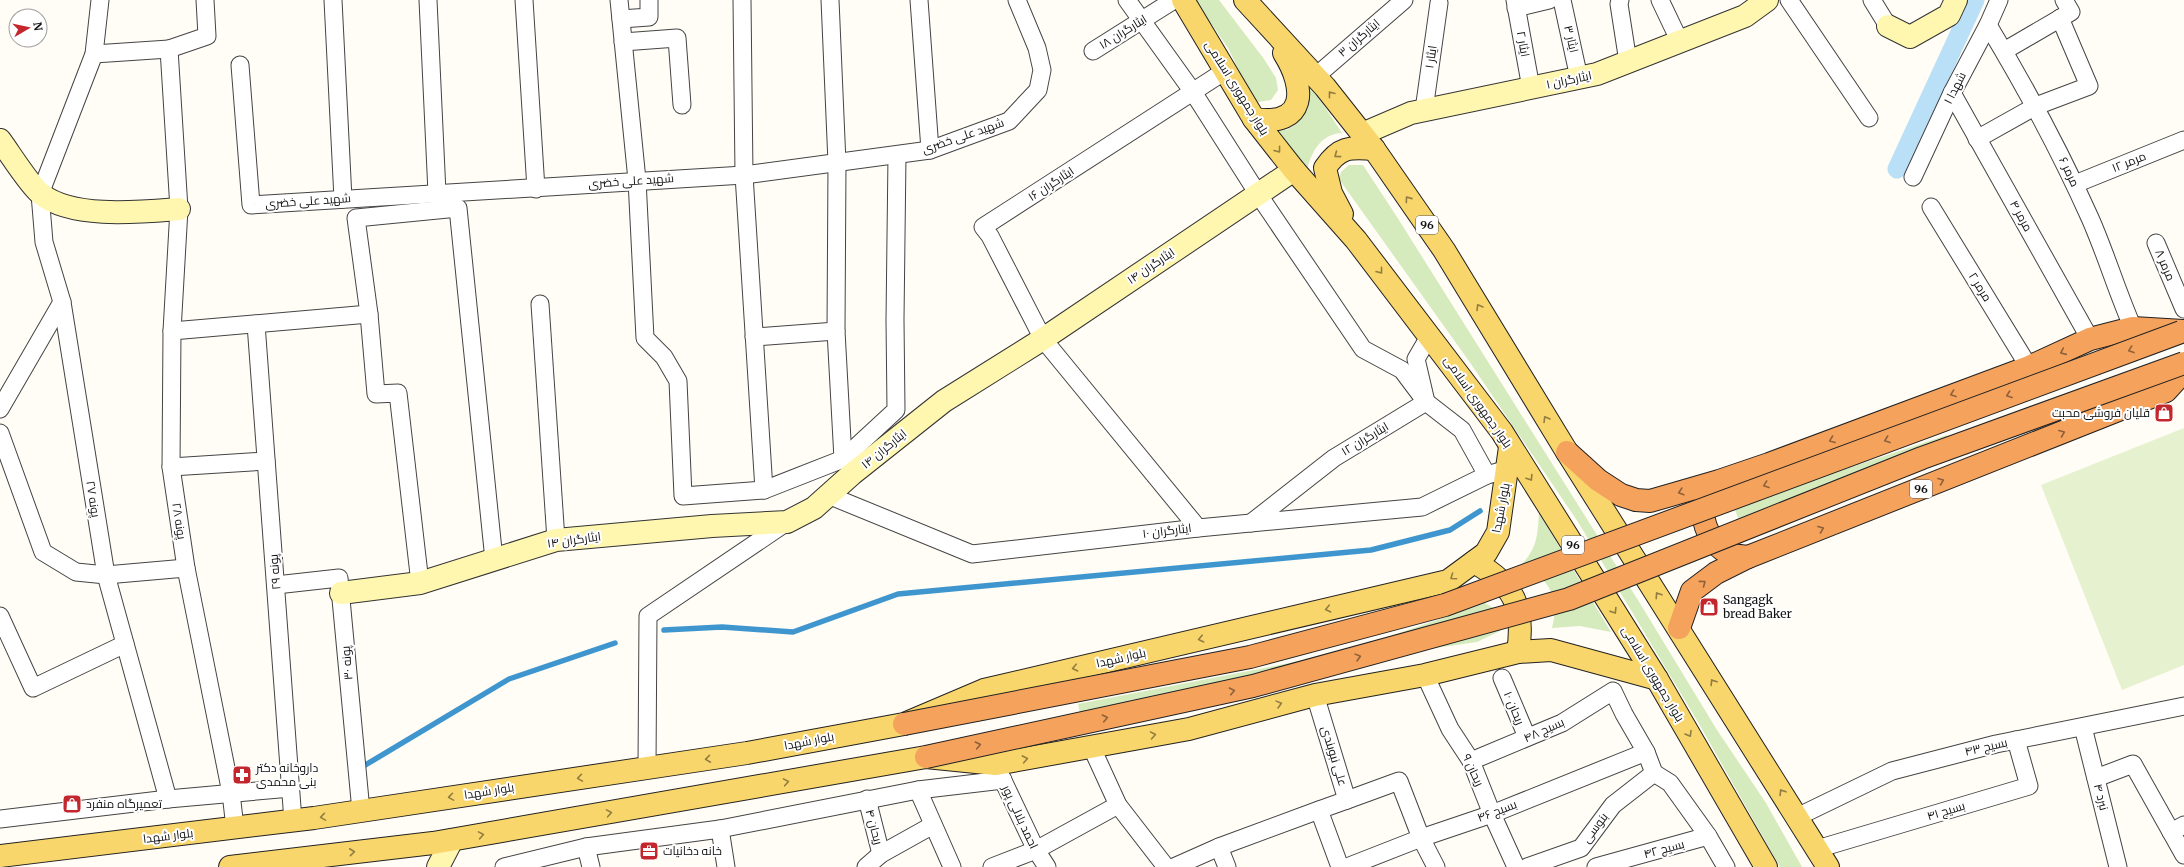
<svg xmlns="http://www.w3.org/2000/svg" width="2184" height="867" viewBox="0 0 2184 867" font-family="Merriweather,Cairo,serif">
	<rect width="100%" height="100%" fill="#fffdf5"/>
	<g fill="#d5ebbd">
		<polygon points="1195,0 1219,0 1264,59 1276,78 1278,90 1271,100 1258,102 1247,87 1228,48"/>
		<path d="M 1307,80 L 1342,133 C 1321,134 1312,151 1307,169 L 1276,129 L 1287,130 C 1308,119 1309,101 1307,80 Z"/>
		<polygon points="1349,165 1363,165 1397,217 1641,605 1717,730 1766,803 1802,867 1780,867 1698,722 1578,522 1471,364 1339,179 1341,172"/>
		<polygon points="1947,435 1950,451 1770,522 1747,540 1731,500 1759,498"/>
		<path d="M 1539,513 L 1611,632 L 1580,626 L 1552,628 C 1557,608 1556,591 1539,576 C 1534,572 1525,570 1519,568 C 1537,547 1537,541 1539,513 Z"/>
		<polygon points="1481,601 1499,611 1500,631 1477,642 1394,654 1081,718 1078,704 1341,653 1443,618"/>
	</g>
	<polygon fill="#e6f2cf" points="2184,428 2184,665 2122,690 2041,485"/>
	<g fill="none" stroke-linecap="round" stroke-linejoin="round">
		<g stroke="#3f96cf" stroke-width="5.5">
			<polyline points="664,630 722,627 793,632 898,594 1371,550 1450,530 1480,511"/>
			<polyline points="362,767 509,679 615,643"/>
		</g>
		<polyline stroke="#b9e0f7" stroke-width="19" points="1897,169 1975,0"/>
		<g stroke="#444" stroke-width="19">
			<g id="street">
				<polyline points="100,0 94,54 40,194 44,242 62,302 106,575 168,799"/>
				<polyline points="205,0 207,36 169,49 179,209 172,331 171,467 186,568 231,793 235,828"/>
				<polyline points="333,0 343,199"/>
				<polyline points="428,0 437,193"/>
				<polyline points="524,0 536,189"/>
				<polyline points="619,0 637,180 645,338 664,357 678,381 683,496 764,490 843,459 896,410 895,320 897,155"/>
				<polyline points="742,0 744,175 764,490"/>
				<polyline points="830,0 837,163 836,331 843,459"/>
				<polyline points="919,0 930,150"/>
				<polyline points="1127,0 1193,92 1258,194 1363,349 1402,370 1426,402 1462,430 1487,475"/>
				<polyline points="1515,0 1531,88"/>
				<polyline points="1562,0 1579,78"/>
				<polyline points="1620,0 1619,4 1628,62"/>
				<polyline points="1660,0 1680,42"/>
				<polyline points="1789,0 1869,118"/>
				<polyline points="1872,0 1888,26"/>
				<polyline points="1516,8 1549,0"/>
				<polyline points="621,19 649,17 649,0"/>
				<path d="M 1988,25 C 2026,88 2060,151 2090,218 C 2106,254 2117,292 2133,328"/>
				<polyline points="623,42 677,38 682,105"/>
				<polyline points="1093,51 1174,0"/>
				<polyline points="2004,51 2071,12 2064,0"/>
				<polyline points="94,54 169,49"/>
				<polyline points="240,65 251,205 744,175 930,150 1009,121 1038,90 1042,70 1037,48 1017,0"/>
				<polyline points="1315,77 1404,0"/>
				<polyline points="1952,93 2090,339"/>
				<polyline points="1424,110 1439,3"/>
				<polyline points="1977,139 2036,106 2089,86 2060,18"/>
				<polyline points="1913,177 1952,93 1988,25 1999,0"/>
				<polyline points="2075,184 2184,140"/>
				<polyline points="1931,207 2029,367"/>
				<polyline points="2156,243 2184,309"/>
				<polyline points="540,304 556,540"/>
				<polyline points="256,324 293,821"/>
				<polyline points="172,331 369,314"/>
				<polyline points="754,337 836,331"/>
				<polyline points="0,409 62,302"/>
				<polyline points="0,433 43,552 76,572 106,575 186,568"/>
				<polyline points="171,467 266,461"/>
				<polyline points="828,495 972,554 1198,528 1422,507 1487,475 1508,469"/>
				<polyline points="1251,523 1334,458 1426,402 1416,359 1430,335"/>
				<polyline points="1198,528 1043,339 990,236 983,227 1225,71"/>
				<polyline points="420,583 398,393 376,394 369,314 356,218 458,208 494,560"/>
				<polyline points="276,585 339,578 361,811"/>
				<polyline points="0,616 33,688 125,644"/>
				<polyline points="1425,675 1450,729 1471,761 1492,814 1516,867"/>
				<polyline points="1502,678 1527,737"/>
				<polyline points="1315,695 1347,800 1319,810 1340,867"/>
				<polyline points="2083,727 2118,867"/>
				<polyline points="1091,746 1118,805 1166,867"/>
				<polyline points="1471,761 1562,723 1613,691 1624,714 1646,752 1654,773 1670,783 1708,836 1726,867"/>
				<polyline points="647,767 648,616 787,522"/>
				<polyline points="998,770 1036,850 1047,867"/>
				<polyline points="2096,778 2133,764 2184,855"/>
				<polyline points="918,790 952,867"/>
				<polyline points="867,799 881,854"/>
				<polyline points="1347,800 1399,781 1421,838 1436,867"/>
				<polyline points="1797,817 1892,771 1996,744 2184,706"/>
				<polyline points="0,819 168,799 291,788"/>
				<polyline points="720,829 726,867"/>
				<polyline points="2171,832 2184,825"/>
				<polyline points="586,847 591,867"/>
				<polyline points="1219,847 1227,867"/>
				<polyline points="1817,849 2029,786 2016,740"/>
				<polyline points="504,867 586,847 720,829 918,790 1003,780"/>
				<polyline points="866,867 881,854 933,825"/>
				<polyline points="992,867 1036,850 1118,805"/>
				<polyline points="1174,867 1219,847 1319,810"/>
				<polyline points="1347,867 1421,838 1492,814 1646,752"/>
				<polyline points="1527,867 1581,848 1613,805 1654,773"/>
				<polyline points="1596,867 1708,836"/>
			</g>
		</g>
		<g stroke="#333" stroke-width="24">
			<g id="secondary">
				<polyline points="1888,26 1910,37 1949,15 1956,0"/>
				<polyline points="1362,134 1411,113 1597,74 1745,16 1767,0"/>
				<path d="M 0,140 C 9,152 30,186 41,194 C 72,219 140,212 179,209"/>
				<polyline points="341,593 420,583 556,540 712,526 787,522 814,508 852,474 944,401 1043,339 1294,170"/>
				<polyline points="438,867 452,840"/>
			</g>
		</g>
		<g stroke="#222" stroke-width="24">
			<g id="primary">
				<polyline points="1183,0 1254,119 1294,170 1356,240 1502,432 1657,679 1766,867"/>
				<polyline points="1245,0 1325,87 1374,149 1444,250 1567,452 1828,867"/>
				<path d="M 1254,119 C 1307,127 1306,88 1284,53"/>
				<path d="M 1342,214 L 1331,193 L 1325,168 C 1339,147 1349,147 1374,149"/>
				<path d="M 1474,562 C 1514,584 1525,607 1518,652"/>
				<polyline points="0,856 314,818 747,753 904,724 984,690 1448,581 1486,553 1498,532 1510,447"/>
				<polyline points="230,867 433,843 926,757 996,764 1189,729 1315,695 1425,675 1518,652 1551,650 1657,679"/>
			</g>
		</g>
		<g stroke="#222" stroke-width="24">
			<g id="highway">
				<polyline points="1567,452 1598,480 1621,495 1636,500 1650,501 1719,481 1769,464 2029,367 2090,339 2133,328 2184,331"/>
				<path d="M 1711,492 C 1694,512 1708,544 1730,554 C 1735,556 1742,556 1748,557"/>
				<polyline points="1679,628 1692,591 1716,573 1748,557 2166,391 2184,371"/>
			</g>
		</g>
		<use href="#street" stroke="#fff" stroke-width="17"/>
		<use href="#secondary" stroke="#fff6b0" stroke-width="22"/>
		<use href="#primary" stroke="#f9d66b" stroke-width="22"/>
		<use href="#highway" stroke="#f5a25d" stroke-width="22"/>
		<g stroke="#222" stroke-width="24" stroke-linecap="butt">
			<g id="highway-bridge">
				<polyline points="904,724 1250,657 1445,605 2181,332"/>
				<polyline points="926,757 1253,686 1569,599 1922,458 2184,363"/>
			</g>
		</g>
		<use href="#highway-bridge" stroke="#f5a25d" stroke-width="22"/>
	</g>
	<defs><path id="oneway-chevron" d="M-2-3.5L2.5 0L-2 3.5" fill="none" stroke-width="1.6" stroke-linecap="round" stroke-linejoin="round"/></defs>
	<g stroke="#917d42">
		<use href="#oneway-chevron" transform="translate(1331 94) rotate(-128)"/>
		<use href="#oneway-chevron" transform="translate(1278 150) rotate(53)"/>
		<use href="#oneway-chevron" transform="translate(1337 155) rotate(143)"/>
		<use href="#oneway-chevron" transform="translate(1408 199) rotate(-125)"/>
		<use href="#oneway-chevron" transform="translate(1380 271) rotate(52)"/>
		<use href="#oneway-chevron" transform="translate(1479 307) rotate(-121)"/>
		<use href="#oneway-chevron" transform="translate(1546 419) rotate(-121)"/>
		<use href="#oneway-chevron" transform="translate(1530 478) rotate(58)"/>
		<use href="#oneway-chevron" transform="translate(1453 577) rotate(145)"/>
		<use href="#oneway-chevron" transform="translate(1658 595) rotate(-123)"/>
		<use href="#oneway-chevron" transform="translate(1328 609) rotate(167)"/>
		<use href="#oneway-chevron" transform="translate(1614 611) rotate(58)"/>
		<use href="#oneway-chevron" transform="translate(1201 639) rotate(167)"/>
		<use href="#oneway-chevron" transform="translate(1075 668) rotate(167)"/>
		<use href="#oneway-chevron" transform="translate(1713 682) rotate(-122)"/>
		<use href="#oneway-chevron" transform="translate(1279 704) rotate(-15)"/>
		<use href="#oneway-chevron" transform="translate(1689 734) rotate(60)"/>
		<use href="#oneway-chevron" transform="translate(1153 735) rotate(-10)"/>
		<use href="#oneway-chevron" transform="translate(708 759) rotate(172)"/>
		<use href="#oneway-chevron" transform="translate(1025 759) rotate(-11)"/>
		<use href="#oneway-chevron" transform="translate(580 778) rotate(171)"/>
		<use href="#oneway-chevron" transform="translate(786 782) rotate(-10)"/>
		<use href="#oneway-chevron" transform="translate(1782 792) rotate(-122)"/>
		<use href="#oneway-chevron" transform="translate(451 797) rotate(171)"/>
		<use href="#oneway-chevron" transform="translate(609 813) rotate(-10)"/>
		<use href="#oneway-chevron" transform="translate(323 817) rotate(171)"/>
		<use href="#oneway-chevron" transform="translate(481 835) rotate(-10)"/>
		<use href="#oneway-chevron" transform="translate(352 852) rotate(-6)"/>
	</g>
	<g stroke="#8e613b">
		<use href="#oneway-chevron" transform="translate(2131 350) rotate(160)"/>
		<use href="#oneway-chevron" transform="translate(2063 352) rotate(156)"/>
		<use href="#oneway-chevron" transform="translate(1953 394) rotate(160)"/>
		<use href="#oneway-chevron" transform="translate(2009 395) rotate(160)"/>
		<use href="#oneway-chevron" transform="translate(2062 433) rotate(-22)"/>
		<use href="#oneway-chevron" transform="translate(1832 440) rotate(159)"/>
		<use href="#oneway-chevron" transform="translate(1887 440) rotate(160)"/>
		<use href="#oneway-chevron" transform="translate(1941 481) rotate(-22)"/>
		<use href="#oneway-chevron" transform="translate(1766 485) rotate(160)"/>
		<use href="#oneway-chevron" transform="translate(1681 492) rotate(164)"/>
		<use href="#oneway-chevron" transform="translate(1821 529) rotate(-21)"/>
		<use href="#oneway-chevron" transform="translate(1703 583) rotate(-37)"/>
		<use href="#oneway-chevron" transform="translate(1358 657) rotate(-15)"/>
		<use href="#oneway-chevron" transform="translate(1232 691) rotate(-12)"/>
		<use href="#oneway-chevron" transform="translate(1105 718) rotate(-12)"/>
		<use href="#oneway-chevron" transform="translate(978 745) rotate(-12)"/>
	</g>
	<defs>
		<g id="shop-square" transform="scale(1)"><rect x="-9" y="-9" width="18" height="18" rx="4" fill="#c4262e" stroke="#fff"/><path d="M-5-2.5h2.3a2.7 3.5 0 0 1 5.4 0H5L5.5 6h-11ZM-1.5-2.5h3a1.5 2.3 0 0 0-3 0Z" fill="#fff"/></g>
		<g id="pharmacy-square" transform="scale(1)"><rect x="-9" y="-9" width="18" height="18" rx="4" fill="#c4262e" stroke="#fff"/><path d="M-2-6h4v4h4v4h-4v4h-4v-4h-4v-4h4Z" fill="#fff"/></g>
		<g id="office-square" transform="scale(1)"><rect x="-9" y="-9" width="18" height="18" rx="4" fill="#c4262e" stroke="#fff"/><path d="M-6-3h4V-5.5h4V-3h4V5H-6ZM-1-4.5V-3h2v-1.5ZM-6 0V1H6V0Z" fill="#fff"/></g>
	</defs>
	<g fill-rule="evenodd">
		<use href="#shop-square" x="2164" y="413"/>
		<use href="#shop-square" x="1709" y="607"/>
		<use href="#pharmacy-square" x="242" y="775"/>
		<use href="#shop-square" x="72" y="804"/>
		<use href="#office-square" x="649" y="851"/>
	</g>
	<g text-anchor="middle" stroke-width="4" stroke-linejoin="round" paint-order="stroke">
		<g fill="#fff" stroke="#585858" stroke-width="1">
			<rect x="1416" y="216" width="22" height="18" rx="3"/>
			<rect x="1910" y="480" width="22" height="18" rx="3"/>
			<rect x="1562" y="536" width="22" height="18" rx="3"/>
		</g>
		<g font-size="11" font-weight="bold" fill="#111">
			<text x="1427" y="229">96</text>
			<text x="1921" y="493">96</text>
			<text x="1573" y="549">96</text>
		</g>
		<g font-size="12" fill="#111" stroke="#fff">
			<text transform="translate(1123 32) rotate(-32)" y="4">ایثارگران ۱۸</text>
			<text transform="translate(1359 38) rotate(-41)" y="4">ایثارگران ۳</text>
			<text transform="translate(1571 39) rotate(77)" y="4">ایثار ۳</text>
			<text transform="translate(1523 44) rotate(80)" y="4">ایثار ۲</text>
			<text transform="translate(1431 57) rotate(-82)" y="4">ایثار ۱</text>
			<text transform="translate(1569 80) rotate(-12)" y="4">ایثارگران ۱</text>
			<text transform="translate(1237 88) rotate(58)" y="4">بلوار جمهوری اسلامی</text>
			<text transform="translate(1955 88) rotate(-63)" y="4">شهدا ۱</text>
			<text transform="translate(963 136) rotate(-19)" y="4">شهید علی خضری</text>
			<text transform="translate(2129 162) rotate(-22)" y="4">مرمر ۱۲</text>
			<text transform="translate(2069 172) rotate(65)" y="4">مرمر ۶</text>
			<text transform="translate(631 181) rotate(-4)" y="4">شهید علی خضری</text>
			<text transform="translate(1051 184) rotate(-33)" y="4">ایثارگران ۱۶</text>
			<text transform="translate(308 201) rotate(-4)" y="4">شهید علی خضری</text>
			<text transform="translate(2021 216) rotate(61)" y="4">مرمر ۴</text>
			<text transform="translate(2165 265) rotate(67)" y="4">مرمر ۸</text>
			<text transform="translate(1151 266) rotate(-34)" y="4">ایثارگران ۱۴</text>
			<text transform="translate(1980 287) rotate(58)" y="4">مرمر ۲</text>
			<text transform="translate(1478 402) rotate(55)" y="4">بلوار جمهوری اسلامی</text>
			<text transform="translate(1365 439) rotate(-31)" y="4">ایثارگران ۱۲</text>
			<text transform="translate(884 449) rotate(-39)" y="4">ایثارگران ۱۴</text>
			<text transform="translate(93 499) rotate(81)" y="4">پونه ۲۷</text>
			<text transform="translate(1501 508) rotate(-79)" y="4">بلوار شهدا</text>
			<text transform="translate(179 521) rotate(81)" y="4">پونه ۲۸</text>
			<text transform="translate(1167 531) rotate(-7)" y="4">ایثارگران ۱۰</text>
			<text transform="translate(574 540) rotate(-8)" y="4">ایثارگران ۱۴</text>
			<text transform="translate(275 572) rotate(-95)" y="4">پونه ۲۹</text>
			<text transform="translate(1121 658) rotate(-13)" y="4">بلوار شهدا</text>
			<text transform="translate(347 663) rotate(-95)" y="4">پونه ۳۰</text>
			<text transform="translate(1653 674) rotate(59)" y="4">بلوار جمهوری اسلامی</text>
			<text transform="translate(1514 708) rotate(67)" y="4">ریحان ۱۰</text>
			<text transform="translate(1544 730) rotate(-24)" y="4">بسیج ۴۸</text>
			<text transform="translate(809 741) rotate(-11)" y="4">بلوار شهدا</text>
			<text transform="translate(1986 747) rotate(-13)" y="4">بسیج ۴۳</text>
			<text transform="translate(1334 756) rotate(73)" y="4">علی نبوبندی</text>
			<text transform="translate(1473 770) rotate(65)" y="4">ریحان ۹</text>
			<text transform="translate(489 791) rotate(-9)" y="4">بلوار شهدا</text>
			<text transform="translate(2101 797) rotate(76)" y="4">نبرد ۴</text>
			<text transform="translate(1497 811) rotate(-21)" y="4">بسیج ۴۶</text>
			<text transform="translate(1946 811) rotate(-17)" y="4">بسیج ۴۱</text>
			<text transform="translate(1020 817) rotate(65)" y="4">احمد بلالی پور</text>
			<text transform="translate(874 827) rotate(75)" y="4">ریحان ۴</text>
			<text transform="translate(1595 828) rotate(-53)" y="4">بنوسی</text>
			<text transform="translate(168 836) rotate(-7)" y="4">بلوار شهدا</text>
			<text transform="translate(1664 849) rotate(-15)" y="4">بسیج ۴۲</text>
		</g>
		<g font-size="12" fill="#111" stroke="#fff" text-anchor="start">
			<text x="2150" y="417" text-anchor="end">قلیان فروشی محبت</text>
			<text x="1723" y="604">Sangagk<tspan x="1723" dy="14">bread Baker</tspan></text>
			<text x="256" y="772">داروخانه دکتر<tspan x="256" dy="14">بنی محمدی</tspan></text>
			<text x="86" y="808">تعمیرگاه منفرد</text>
			<text x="663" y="855">خانه دخانیات</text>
		</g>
	</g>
	<g transform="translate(28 28) rotate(81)"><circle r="19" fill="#ffffff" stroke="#a0a0a0"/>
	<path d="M0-3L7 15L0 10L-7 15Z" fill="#c4262e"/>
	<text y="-6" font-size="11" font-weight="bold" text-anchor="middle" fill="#111111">N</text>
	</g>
</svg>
